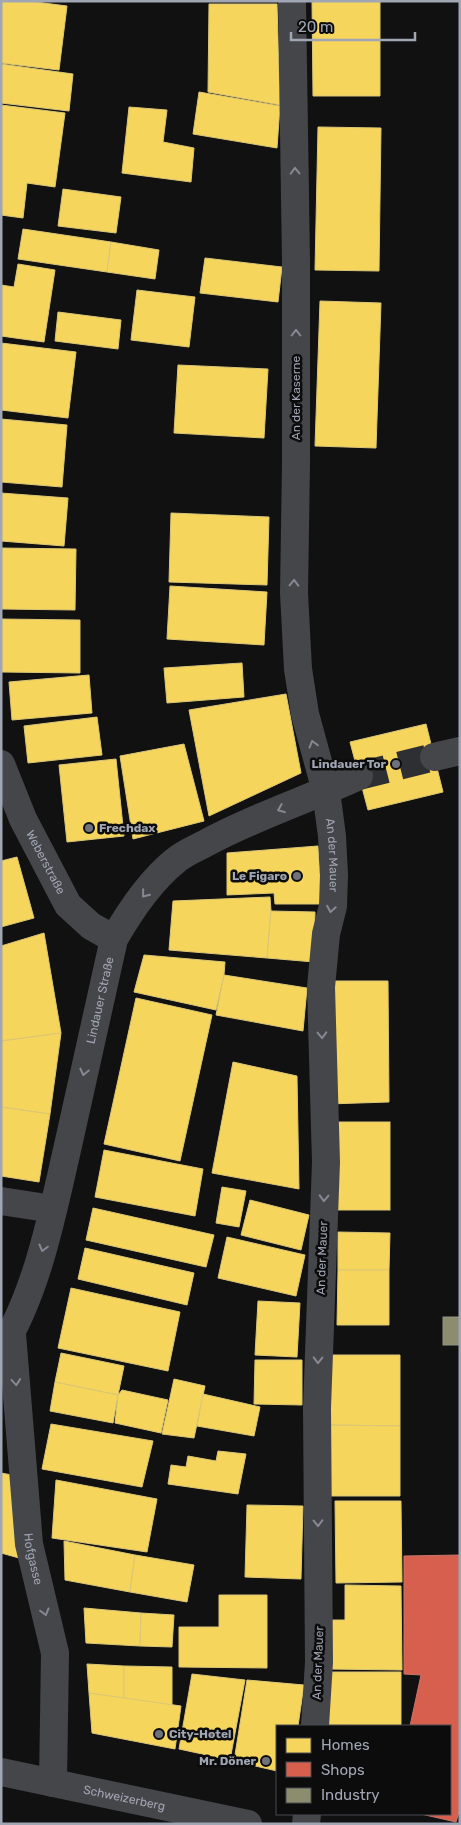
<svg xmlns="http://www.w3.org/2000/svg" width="461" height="1825" viewBox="0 0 461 1825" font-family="Rubik,sans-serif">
	<rect width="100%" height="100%" fill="#111112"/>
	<g fill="#f6d55c" stroke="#dcc776">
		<polygon points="1,1 28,1 67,6 59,70 1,63"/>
		<polygon points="312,1 380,1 380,96 313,96"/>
		<polygon points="209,4 277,4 280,105 208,92"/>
		<polygon points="1,64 73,74 69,111 1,103"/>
		<polygon points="199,92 280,106 277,148 193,134"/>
		<polygon points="1,105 65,113 55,187 27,183 23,218 1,215"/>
		<polygon points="129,107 167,110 163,142 194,148 191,182 122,173"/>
		<polygon points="318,127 381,128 379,271 315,270"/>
		<polygon points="63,189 121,197 116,233 58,226"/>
		<polygon points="23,229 111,242 107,272 18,259"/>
		<polygon points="111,242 159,250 155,279 107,272"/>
		<polygon points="205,258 282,267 278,302 200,293"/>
		<polygon points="18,264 55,270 44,342 1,336 1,285 14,287"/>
		<polygon points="137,290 195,297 189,347 131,340"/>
		<polygon points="320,301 381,303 376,448 315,446"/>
		<polygon points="58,312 121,320 118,349 55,341"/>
		<polygon points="1,343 76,352 68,418 1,410"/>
		<polygon points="178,365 268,369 264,438 174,433"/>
		<polygon points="1,419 67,425 62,487 1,482"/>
		<polygon points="1,493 68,498 64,546 1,541"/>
		<polygon points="171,513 269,517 267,585 169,582"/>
		<polygon points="1,548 76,549 75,610 1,609"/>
		<polygon points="170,586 267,592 264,645 167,639"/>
		<polygon points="1,619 80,620 80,673 1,672"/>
		<polygon points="242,663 244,697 167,703 164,668"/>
		<polygon points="89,675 92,713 12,720 9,682"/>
		<polygon points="286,694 301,773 209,816 189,710"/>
		<polygon points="97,717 102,755 28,763 24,726"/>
		<polygon points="426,724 443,792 368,810 350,742"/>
		<polygon points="184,744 204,821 133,839 120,756"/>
		<polygon points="116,759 124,836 67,842 59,765"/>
		<polygon points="318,846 322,904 275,904 274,893 227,895 227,853"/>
		<polygon points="17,857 34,918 1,927 1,861"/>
		<polygon points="270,897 271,911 267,958 169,950 173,901"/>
		<polygon points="271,911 315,912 314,962 267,958"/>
		<polygon points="44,933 61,1033 1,1041 1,946"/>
		<polygon points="144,955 225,962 224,975 216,1010 134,992"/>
		<polygon points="224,975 307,988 303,1031 216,1015"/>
		<polygon points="327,981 388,981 389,1102 328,1104"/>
		<polygon points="136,998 212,1015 180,1161 104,1144"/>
		<polygon points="61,1033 50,1114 1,1107 1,1041"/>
		<polygon points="233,1062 297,1076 299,1189 212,1173"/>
		<polygon points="1,1107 50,1114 39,1182 1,1176"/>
		<rect x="337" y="1122" width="53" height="88"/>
		<polygon points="104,1150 203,1169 195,1216 95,1197"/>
		<polygon points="222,1187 246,1191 239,1227 216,1223"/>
		<polygon points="250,1200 309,1215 301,1250 241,1235"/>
		<polygon points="93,1208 214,1235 206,1267 86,1240"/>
		<polygon points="338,1232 390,1233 389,1270 338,1270"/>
		<polygon points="227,1237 305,1255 296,1296 218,1278"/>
		<polygon points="85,1248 194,1273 187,1305 78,1279"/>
		<polygon points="338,1270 389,1270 389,1325 337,1325"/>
		<polygon points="71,1288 180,1312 168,1371 58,1348"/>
		<polygon points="258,1301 300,1303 297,1357 255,1355"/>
		<polygon points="61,1353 124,1366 118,1395 55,1382"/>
		<polygon points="328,1355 400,1355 400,1426 329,1425"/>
		<polygon points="255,1360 302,1360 302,1405 254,1404"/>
		<polygon points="174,1379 205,1386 194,1438 162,1434"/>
		<polygon points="55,1382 118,1395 113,1423 50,1411"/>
		<polygon points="122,1390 168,1400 161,1433 115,1423 118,1395"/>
		<polygon points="203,1394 260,1407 254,1436 197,1426"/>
		<polygon points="51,1424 153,1441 142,1487 42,1469"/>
		<polygon points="329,1425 400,1426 400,1496 329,1496"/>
		<polygon points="218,1451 246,1454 238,1494 168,1484 171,1465 186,1467 188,1456 216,1461"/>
		<polygon points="1,1473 12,1475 19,1558 1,1553"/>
		<polygon points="56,1480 157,1499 147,1552 52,1538"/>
		<polygon points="335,1501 401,1501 402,1582 336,1583"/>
		<polygon points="247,1505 303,1506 301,1579 245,1577"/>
		<polygon points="64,1541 135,1555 130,1592 65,1580"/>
		<polygon points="135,1555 194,1565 187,1602 130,1592"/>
		<polygon points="345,1585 401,1586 402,1670 327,1669 328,1620 345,1620"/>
		<polygon points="219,1595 267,1595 267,1668 179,1667 179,1627 219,1627"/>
		<polygon points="84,1608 141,1613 140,1646 86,1643"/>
		<polygon points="141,1613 174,1615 172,1647 140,1646"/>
		<polygon points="87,1664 124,1666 124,1699 89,1693"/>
		<polygon points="124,1666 172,1667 172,1705 124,1699"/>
		<polygon points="327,1672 401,1672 401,1726 327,1725"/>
		<polygon points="192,1674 245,1680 230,1760 179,1749"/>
		<polygon points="247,1680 304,1685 298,1726 277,1726 277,1771 234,1761"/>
		<polygon points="89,1693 181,1706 175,1749 92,1733"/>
	</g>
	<polygon fill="#d6604d" stroke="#c6756c" points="460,1555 460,1809 456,1822 421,1814 450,1814 450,1726 410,1726 421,1675 404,1674 404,1556"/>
	<rect fill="#8c8c6e" stroke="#929483" x="443" y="1317" width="17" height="28"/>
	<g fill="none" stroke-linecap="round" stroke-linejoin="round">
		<polyline stroke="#2e2f32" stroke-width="28" stroke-dasharray="28 14" stroke-linecap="butt" points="359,776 434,757"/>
		<g stroke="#45464a" stroke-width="28">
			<path id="s1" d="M 292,1 L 296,261 L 296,463 L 294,593 L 298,669 L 305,714 L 326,791 L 332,836 L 334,875 L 333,906 L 326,934 L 321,987 L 326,1162 L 317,1408 L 319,1662 L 315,1726"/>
			<polyline points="434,757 460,751"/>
			<path id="s2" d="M 1,764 L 23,819 L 68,905 L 91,926 L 114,939"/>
			<polyline points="1,1201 53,1209"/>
			<path id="s3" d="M 12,1334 L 29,1544 L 55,1653 L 53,1783"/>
			<path id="s4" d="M 1,1350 C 37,1293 52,1215 67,1150 C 82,1080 98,1010 114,939 C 130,911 149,882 175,861 C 184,853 197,848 208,842 C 256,816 309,799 359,776"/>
			<path id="s5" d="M 1,1772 L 248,1824"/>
			<polyline points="306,1824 307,1814"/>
		</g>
	</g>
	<defs><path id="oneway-chevron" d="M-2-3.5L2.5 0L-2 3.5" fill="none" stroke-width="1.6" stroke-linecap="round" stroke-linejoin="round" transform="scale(1.25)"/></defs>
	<g stroke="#858994">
		<use href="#oneway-chevron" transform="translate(295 171) rotate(-91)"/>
		<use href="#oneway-chevron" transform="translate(296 333) rotate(-90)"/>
		<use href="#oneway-chevron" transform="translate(294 583) rotate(-89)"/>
		<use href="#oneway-chevron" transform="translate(313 744) rotate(-105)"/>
		<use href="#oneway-chevron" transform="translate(281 809) rotate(158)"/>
		<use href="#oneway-chevron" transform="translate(145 894) rotate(129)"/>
		<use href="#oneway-chevron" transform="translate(331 909) rotate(100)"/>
		<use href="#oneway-chevron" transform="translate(322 1035) rotate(88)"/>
		<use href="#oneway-chevron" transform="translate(84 1072) rotate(103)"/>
		<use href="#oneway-chevron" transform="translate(324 1198) rotate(92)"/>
		<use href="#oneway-chevron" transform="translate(43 1248) rotate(105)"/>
		<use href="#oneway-chevron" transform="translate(318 1360) rotate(91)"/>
		<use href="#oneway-chevron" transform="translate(16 1382) rotate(85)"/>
		<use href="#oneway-chevron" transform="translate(318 1523) rotate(89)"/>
		<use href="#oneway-chevron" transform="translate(45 1612) rotate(75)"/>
	</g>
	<g fill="#6f727b" stroke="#0c0c0d" stroke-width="2">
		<circle cx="396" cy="764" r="5"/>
		<circle cx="89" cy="828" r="5"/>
		<circle cx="297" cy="876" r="5"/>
		<circle cx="159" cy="1734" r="5"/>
		<circle cx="266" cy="1761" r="5"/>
	</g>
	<g text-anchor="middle" stroke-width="5" stroke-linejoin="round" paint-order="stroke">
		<g font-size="12" fill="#a1a6b4" stroke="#0c0c0d">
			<text transform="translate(296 398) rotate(-90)" y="4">An der Kaserne</text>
			<text dy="4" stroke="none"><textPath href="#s1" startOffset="858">An der Mauer</textPath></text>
			<text dy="4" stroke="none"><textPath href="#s2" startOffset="108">Weberstraße</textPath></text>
			<text dy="4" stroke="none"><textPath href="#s4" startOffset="365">Lindauer Straße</textPath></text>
			<text transform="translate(322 1258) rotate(-88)" y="4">An der Mauer</text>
			<text dy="4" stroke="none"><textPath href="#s3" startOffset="226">Hofgasse</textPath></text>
			<text transform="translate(318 1663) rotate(-88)" y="4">An der Mauer</text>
			<text dy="4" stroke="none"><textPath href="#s5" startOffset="126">Schweizerberg</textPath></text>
		</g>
		<g font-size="12" font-weight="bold" fill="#a1a6b4" stroke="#0c0c0d" text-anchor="end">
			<text x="386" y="768">Lindauer Tor</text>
			<text x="99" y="832" text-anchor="start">Frechdax</text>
			<text x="287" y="880">Le Figaro</text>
			<text x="169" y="1738" text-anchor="start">City-Hotel</text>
			<text x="256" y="1765">Mr. Döner</text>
		</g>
	</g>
	<rect width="461" height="1825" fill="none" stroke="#a1a6b4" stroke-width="5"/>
	<rect x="276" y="1725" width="175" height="90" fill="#0c0c0d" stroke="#484a50"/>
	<rect x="286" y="1738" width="25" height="15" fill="#f6d55c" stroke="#484a50"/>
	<text x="321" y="1750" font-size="15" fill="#a1a6b4">Homes</text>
	<rect x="286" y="1762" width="25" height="15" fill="#d6604d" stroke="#484a50"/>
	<text x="321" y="1775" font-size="15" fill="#a1a6b4">Shops</text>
	<rect x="286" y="1788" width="25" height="15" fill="#8c8c6e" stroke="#484a50"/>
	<text x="321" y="1800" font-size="15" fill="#a1a6b4">Industry</text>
	<path d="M291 32v8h124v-8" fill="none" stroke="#a1a6b4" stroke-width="2.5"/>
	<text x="298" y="32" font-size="15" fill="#a1a6b4" stroke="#0c0c0d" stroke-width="4" paint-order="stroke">20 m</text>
</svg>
